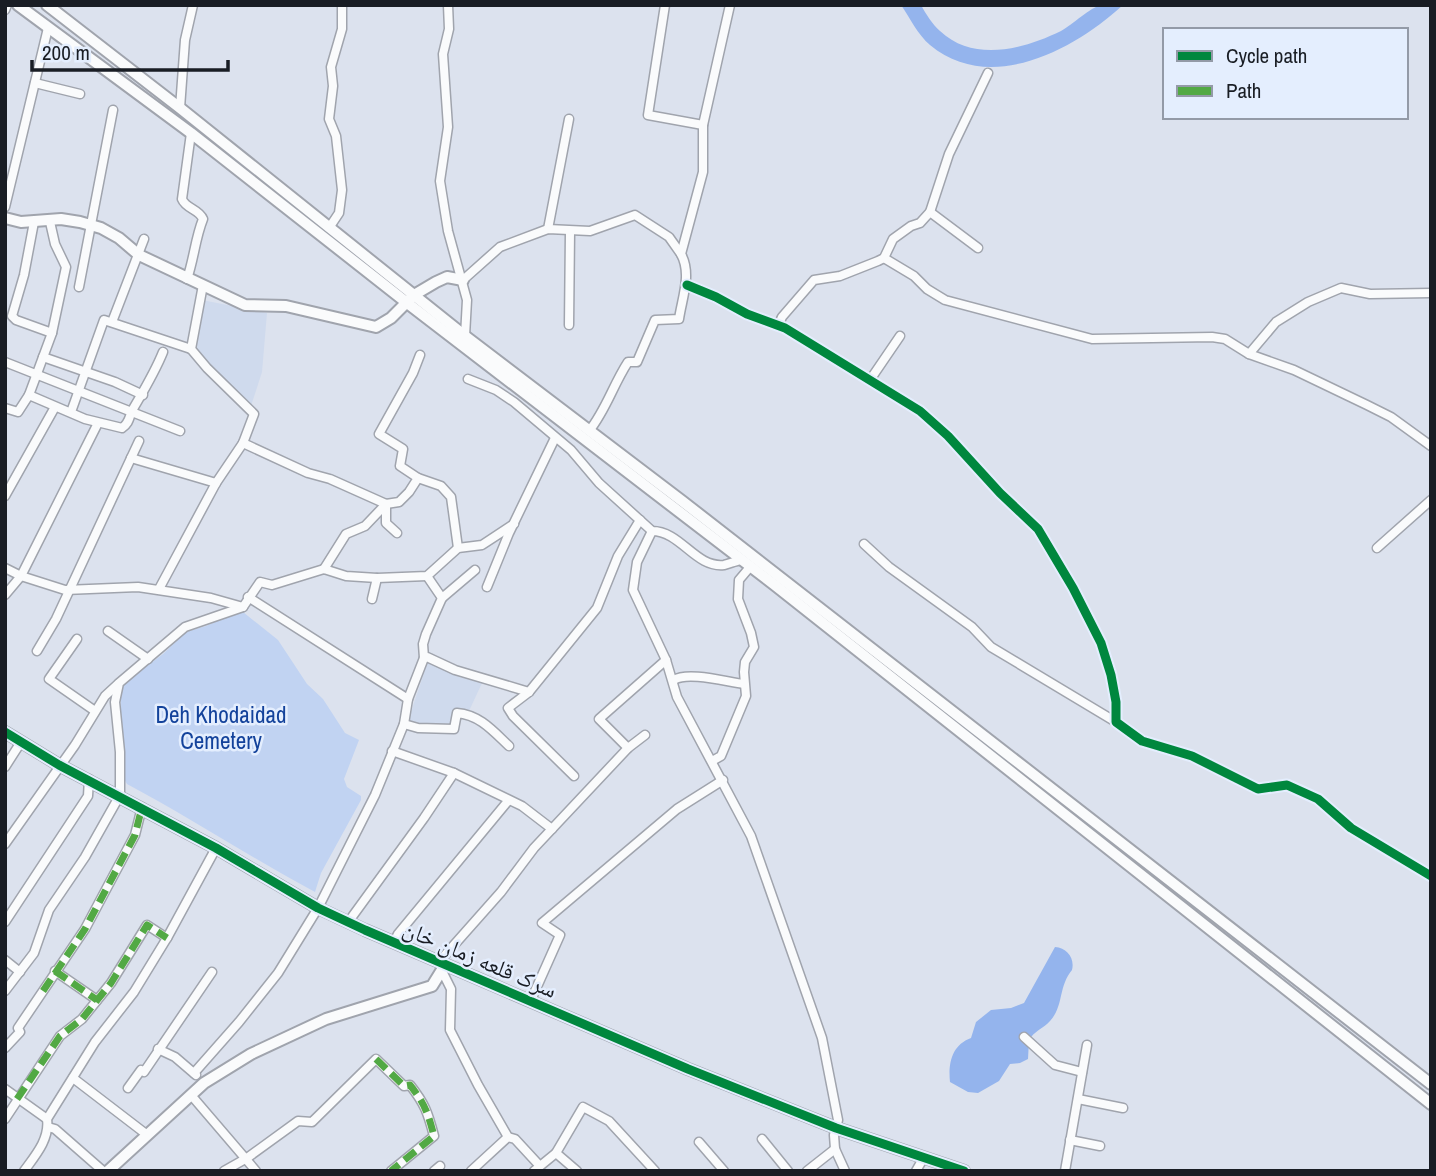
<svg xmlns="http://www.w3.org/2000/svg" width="1436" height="1176" viewBox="0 0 1436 1176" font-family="'Archivo Narrow','Noto Naskh Arabic',sans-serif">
	<rect width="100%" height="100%" fill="#dce2ee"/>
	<g fill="#cfdaed">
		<polygon points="202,300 267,313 262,372 250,409 192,349"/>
		<polygon points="429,663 459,677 482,683 469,711 456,713 451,727 407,724 427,664"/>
	</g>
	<path fill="#c1d3f2" d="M 238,612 L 243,612 L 278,640 L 307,684 L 323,699 L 345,733 L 359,740 L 344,779 L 347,787 L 361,796 L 361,800 L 321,873 L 315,892 C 251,858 191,818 127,784 L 124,779 L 120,728 L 121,685 L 163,654 L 186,632 L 206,626 Z"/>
	<g fill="#94b4ed">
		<path d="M 901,5 L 921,5 C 926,14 932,24 940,31 C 974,63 1024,49 1061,31 C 1072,25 1091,7 1101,5 C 1108,4 1116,5 1123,5 C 1074,50 990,95 930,45 C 918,35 910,18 901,5 Z"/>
		<path d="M 1055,947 C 1067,948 1075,958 1072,970 C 1058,987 1064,1006 1050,1021 C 1044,1028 1034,1031 1029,1040 L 1028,1059 L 1020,1063 L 1010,1064 L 999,1081 L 978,1093 L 968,1092 L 950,1082 C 948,1063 952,1045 971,1038 L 976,1022 L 991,1010 L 1011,1008 L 1024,1003 Z"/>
	</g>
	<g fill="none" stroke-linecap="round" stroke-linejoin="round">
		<g stroke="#a0a4ad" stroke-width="11">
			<g id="street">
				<polyline points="448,5 449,29 443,54 448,127 440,181 448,231 467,300 465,336"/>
				<polyline points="665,5 648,115 703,125"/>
				<polyline points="5,10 7,5"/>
				<polyline points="35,83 80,94"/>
				<polyline points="180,108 185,40 193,5"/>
				<polyline points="5,207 48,28"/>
				<polyline points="930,212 978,248"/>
				<polyline points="34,222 24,275 12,316 16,320 52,333"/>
				<polyline points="329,228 339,213 342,190 336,136 329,119 333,86 331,67 342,29 342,5"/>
				<polyline points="548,229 569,119"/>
				<polyline points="884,258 914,276 927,289 945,300 1092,339 1212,337 1225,339 1249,354 1294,370 1367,405 1391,417 1431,446"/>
				<path d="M 187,279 C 194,259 195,239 203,219 C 199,209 186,209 182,199 L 191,133"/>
				<polyline points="463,280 500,247 548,229 590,231 635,215 669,237 681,254"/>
				<polyline points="687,285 716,297 747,314 785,328 920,411 948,436 1000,493 1038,529 1073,588 1101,643 1111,675 1116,702 1116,722 1142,741 1192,756 1258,789 1287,785 1318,799 1351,828 1431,876"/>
				<polyline points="79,287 113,110"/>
				<polyline points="112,322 144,239"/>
				<polyline points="779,324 782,317 814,280 840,276 878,261 884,258 893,239 911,226 920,223 930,212 949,154 988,73"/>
				<polyline points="569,325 570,232"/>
				<polyline points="1249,354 1276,322 1308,302 1341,288 1370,294 1431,293"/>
				<polyline points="43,357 115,382 143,395"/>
				<polyline points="5,362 180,431"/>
				<path d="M 468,379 L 496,390 L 514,402 L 571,450 L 599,483 L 652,531 C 681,531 695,568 724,565 C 729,564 735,561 741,560"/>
				<polyline points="870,380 900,336"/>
				<polyline points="29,395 52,333 66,267 55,244 50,222"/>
				<path d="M 5,408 L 18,412 L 29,395 L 85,419 L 122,428 C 130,423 129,416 133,409 C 144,390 155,372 163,352"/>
				<polyline points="71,412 104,320 191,349"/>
				<path d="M 589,431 C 606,410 613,385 628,362 L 637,362 L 655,320 L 679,319 C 682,298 692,274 681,254 L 703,172 L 703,125 L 730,5"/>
				<polyline points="243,443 308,473 330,479 386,504 386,523 397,533"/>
				<polyline points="131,458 216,483"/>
				<polyline points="418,478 441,486 451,497 458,548"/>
				<polyline points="5,496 55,407"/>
				<polyline points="652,531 637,562 633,590 666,660 677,697 751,836 822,1038 838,1120 834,1135 835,1149 845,1171"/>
				<polyline points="864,544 889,567 972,627 991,647 1116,722"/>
				<polyline points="1377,548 1431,500"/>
				<polyline points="5,568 21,576 65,590 138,587 211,598 243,607"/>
				<polyline points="324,569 346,534 365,526 386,504 399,502 409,492 418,478 400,466 403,449 379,434 413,373 420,355"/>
				<polyline points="487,587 509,533 555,438"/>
				<polyline points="159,589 216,483 243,443 254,414 207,368 191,349 203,285"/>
				<polyline points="5,595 21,576 98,423"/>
				<polyline points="248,597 408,699"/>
				<polyline points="442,598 475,570"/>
				<polyline points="372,599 377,578"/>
				<polyline points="108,631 148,659"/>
				<polyline points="77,639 49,679 95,711"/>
				<polyline points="37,651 56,619 139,441"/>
				<polyline points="424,658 427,657 455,670 529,692"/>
				<path d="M 674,680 C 688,671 727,682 744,684"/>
				<path d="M 404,724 L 418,728 L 454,729 L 457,713 C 480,715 493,731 509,746"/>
				<polyline points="628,748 599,719 666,660"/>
				<polyline points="392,751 454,773 522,806 552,829"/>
				<polyline points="712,761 721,756 746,696 744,672 745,662 754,647 751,633 738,599 739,580 750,567"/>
				<polyline points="5,767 21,742"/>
				<polyline points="574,776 513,716 508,708 529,692 597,608 618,556 640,520"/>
				<polyline points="5,844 75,745 105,696 118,684"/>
				<polyline points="349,921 424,818 454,773"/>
				<polyline points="5,922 88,796 89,779"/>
				<polyline points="394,942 398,934 508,801"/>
				<polyline points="5,960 20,972"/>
				<polyline points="438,963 501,892 534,848 628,748 645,735"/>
				<polyline points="55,971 97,1000"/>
				<polyline points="442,971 451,989 450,1030 478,1085 508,1137 515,1139 539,1165"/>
				<polyline points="5,991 34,953 49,910 85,857 120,795 120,752 115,702 119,683 185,627 243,607 260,582 272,585 324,569 346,576 377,578 427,576 458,548 482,545 514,524"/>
				<polyline points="531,1000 560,935 542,923 677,809 723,780"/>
				<polyline points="1024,1037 1055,1065 1082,1072"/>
				<polyline points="5,1048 20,1032 18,1028 85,929 135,835 142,807"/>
				<polyline points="158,1049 175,1057 196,1075"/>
				<polyline points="194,1073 239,1022 278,973 318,908 375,795 404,724 408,699 424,658 423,644 426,634 442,598 427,576"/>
				<polyline points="73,1078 146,1134"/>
				<polyline points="128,1088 141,1070 144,1072 212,972"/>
				<polyline points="5,1089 47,1119"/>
				<polyline points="191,1095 256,1171"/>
				<polyline points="1078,1099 1123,1108"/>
				<polyline points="5,1119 60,1036 82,1019 111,983 147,925 167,938"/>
				<polyline points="48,1127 55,1129 103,1171"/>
				<polyline points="762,1139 788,1171"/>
				<polyline points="1070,1140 1100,1146"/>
				<polyline points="699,1142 724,1171"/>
				<polyline points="556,1153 577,1171"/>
				<path d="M 24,1171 C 35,1156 50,1139 47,1119 L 95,1042 L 134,992 L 167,938 L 216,848"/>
				<path d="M 224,1171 L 247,1158 L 298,1121 L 312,1122 L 376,1059 L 404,1086 L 410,1085 C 425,1104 428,1113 434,1136 L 391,1171"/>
				<polyline points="434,1171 440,1166"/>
				<polyline points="471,1171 508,1137"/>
				<polyline points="534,1171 556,1153 583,1107 609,1121 655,1171"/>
				<polyline points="807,1171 835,1149"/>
				<polyline points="916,1171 924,1157"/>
				<polyline points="1065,1171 1087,1045"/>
			</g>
		</g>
		<g stroke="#a0a4ad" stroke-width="14">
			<g id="secondary">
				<polyline points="18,5 191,133 406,302 776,586 1431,1104"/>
				<polyline points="47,5 180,108 465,336 682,501 1431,1084"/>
				<polyline points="5,218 21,222 61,219 80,222 101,228 119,238 139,255 245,305 286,306 376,327 391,318 414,295 436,282 447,277 463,280"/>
				<polyline points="5,732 59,765 216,848 318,908 365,930 688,1069 836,1128 964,1171"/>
				<polyline points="108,1171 204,1083 251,1054 326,1019 432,986 445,965"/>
			</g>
		</g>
		<use href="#street" stroke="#fafbfc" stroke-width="8"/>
		<use href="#secondary" stroke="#fafbfc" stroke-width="10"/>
		<g stroke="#52a944" stroke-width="7" stroke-dasharray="14 7" stroke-linecap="butt">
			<polyline points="55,971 97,1000"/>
			<polyline points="43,991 85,929 135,835 142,807"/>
			<path d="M 376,1059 L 404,1086 L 410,1085 C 425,1104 428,1113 434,1136 L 391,1171"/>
			<polyline points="17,1099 60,1036 82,1019 111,983 147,925 167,938"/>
		</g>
		<g stroke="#e4eefe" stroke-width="13">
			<g id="cycleway">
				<polyline points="687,285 716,297 747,314 785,328 920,411 948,436 1000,493 1038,529 1073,588 1101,643 1111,675 1116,702 1116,722 1142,741 1192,756 1258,789 1287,785 1318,799 1351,828 1431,876"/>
				<polyline points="5,732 59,765 216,848 318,908 365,930 688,1069 836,1128 964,1171"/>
			</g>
		</g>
		<use href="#cycleway" stroke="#00873e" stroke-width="9"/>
	</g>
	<g text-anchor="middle" stroke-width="5" stroke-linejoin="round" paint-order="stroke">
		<g font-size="23" fill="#13429b" stroke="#e4eefe">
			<text x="221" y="723">Deh Khodaidad<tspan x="221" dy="26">Cemetery</tspan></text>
		</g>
		<g font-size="23" fill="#191d24" stroke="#e4eefe">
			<text transform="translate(480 959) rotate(23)" y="8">سرک قلعه زمان خان</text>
		</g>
	</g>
	<rect width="1436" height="1176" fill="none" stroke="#191d24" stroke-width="14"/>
	<rect x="1163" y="28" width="245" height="91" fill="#e4eefe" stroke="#939aa7" stroke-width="2"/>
	<rect x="1177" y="51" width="35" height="10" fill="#00873e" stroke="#939aa7" stroke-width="2"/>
	<text x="1226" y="63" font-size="21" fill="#191d24">Cycle path</text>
	<rect x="1177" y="86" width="35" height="10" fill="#52a944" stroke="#939aa7" stroke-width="2"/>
	<text x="1226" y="98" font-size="21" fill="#191d24">Path</text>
	<path d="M32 60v10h196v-10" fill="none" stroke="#191d24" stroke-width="3.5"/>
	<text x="42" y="60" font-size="21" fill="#191d24" stroke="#e4eefe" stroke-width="5" paint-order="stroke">200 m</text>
</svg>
